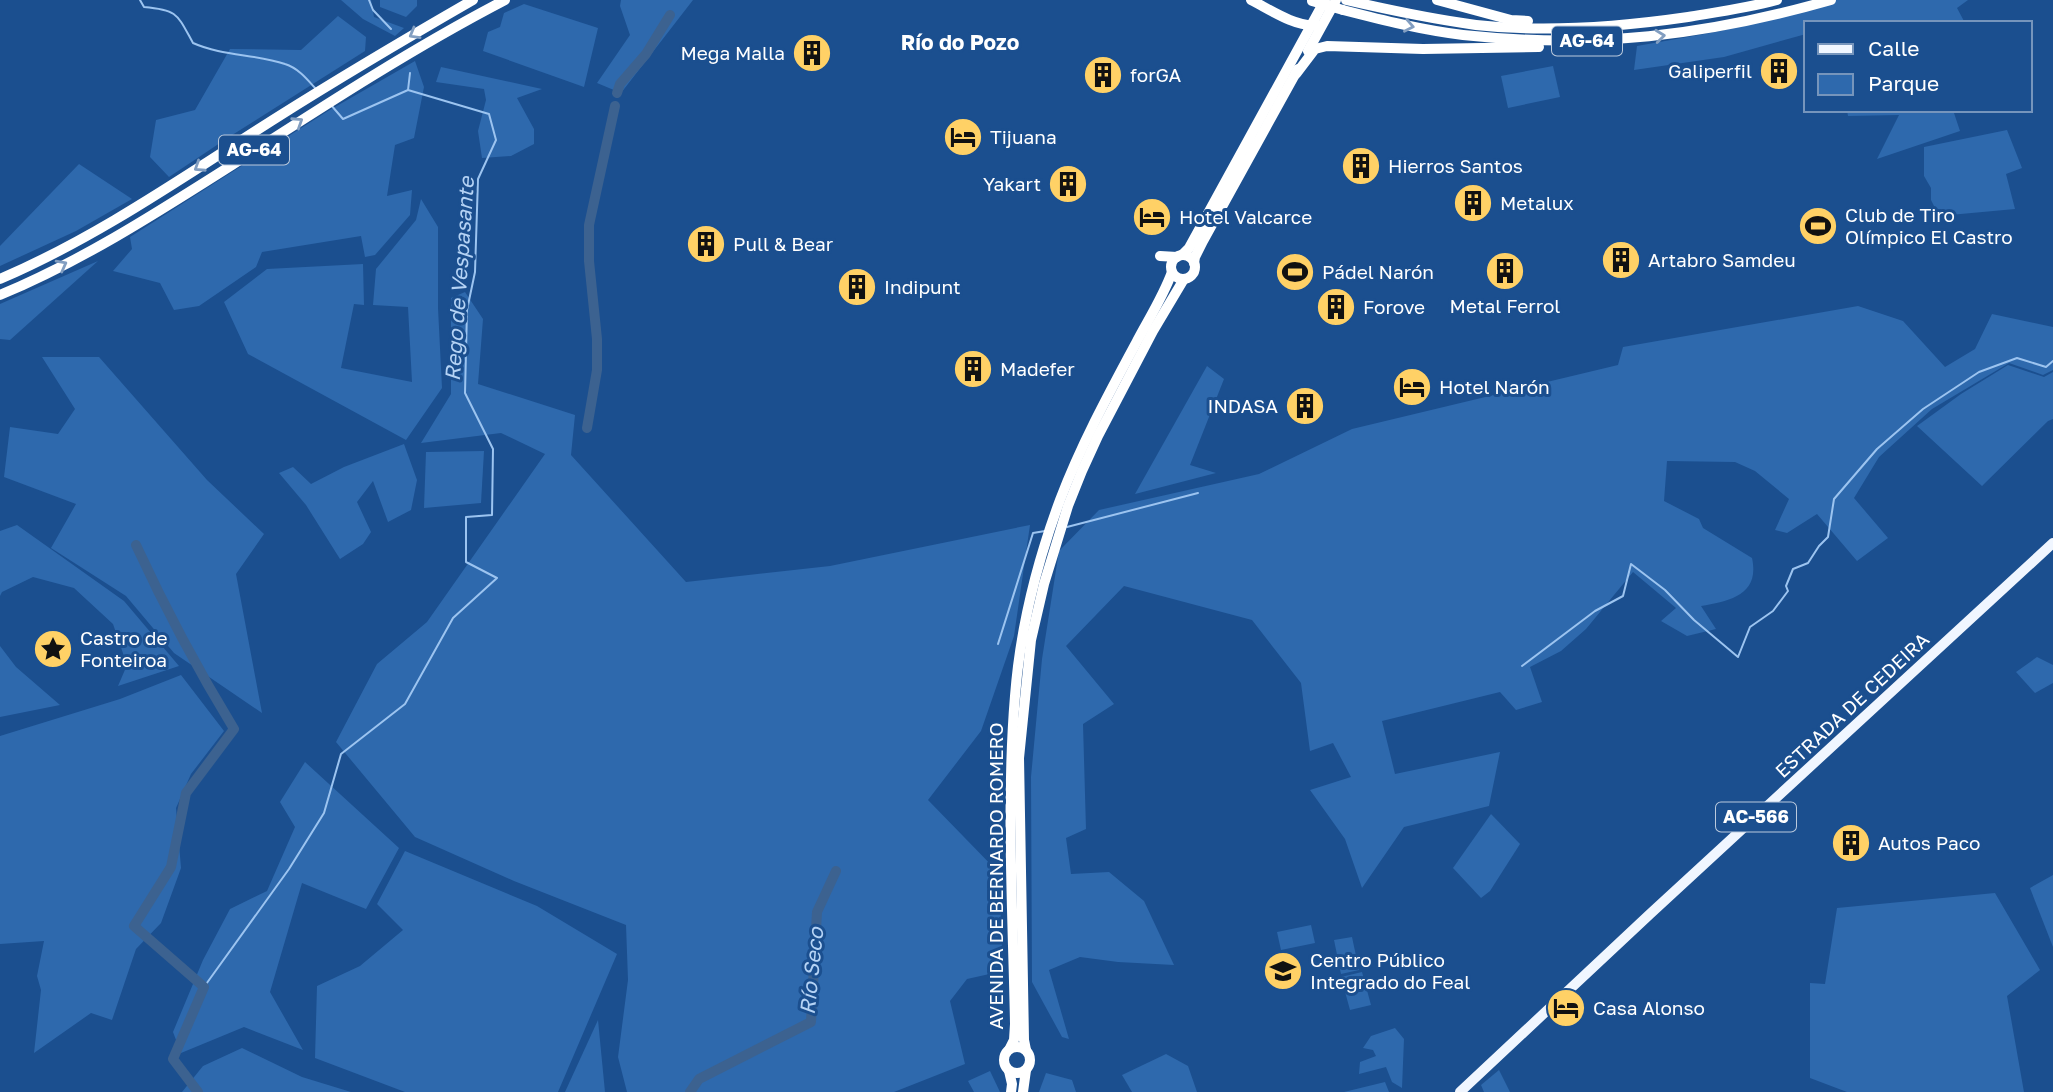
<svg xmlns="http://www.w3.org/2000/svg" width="2053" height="1092" viewBox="0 0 2053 1092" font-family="'Golos Text',sans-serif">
	<rect width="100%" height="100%" fill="#1b4f8f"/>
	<g fill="#2e69ad">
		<polygon points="341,0 371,0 374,17 404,28 395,36 363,19"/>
		<polygon points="380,0 417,0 417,6 406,17 380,7"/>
		<polygon points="621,0 693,0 621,93 597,83 630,35 620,6"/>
		<polygon points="1836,0 1968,0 1957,8 1965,23 1806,23 1806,34 1724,57 1634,70 1637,46 1721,31"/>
		<polygon points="524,4 598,28 584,87 483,51 488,32 500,27 504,13"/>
		<polygon points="338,16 366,37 365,51 229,137 169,177 150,157 156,120 195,110 230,49 301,50"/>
		<polygon points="415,61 424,87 414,138 395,145 387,196 412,190 410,215 375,255 365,257 361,236 262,252 256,267 199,306 174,310 160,283 113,271 132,249 130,237 328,111"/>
		<polygon points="1553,66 1560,97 1508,108 1501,76"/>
		<polygon points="441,67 542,89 517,98 534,129 534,144 511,156 482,158 478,131 486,100 484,89 436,82"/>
		<polygon points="1847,110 1953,110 1960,131 1877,159 1899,115 1848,116"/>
		<polygon points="2007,130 2022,168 2006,174 2015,209 1939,216 1931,200 1931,188 1924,176 1924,147"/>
		<polygon points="79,164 132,199 76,231 0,266 0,246"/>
		<polygon points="421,199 438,227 438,308 442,388 406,440 248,354 224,302 267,269 363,264 364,305 354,304 341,368 412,382 408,307 373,305 376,269 416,220"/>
		<polygon points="98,261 10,340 0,339 0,304"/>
		<polygon points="465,292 483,319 478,384 575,415 571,455 686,582 830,566 1030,525 1014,636 981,731 928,800 999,873 1003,971 967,979 950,1001 965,1064 894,1092 627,1092 618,1057 628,980 626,925 514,881 415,837 336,742 377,664 427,622 545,454 501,433 421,443 451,394 451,298"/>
		<path d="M 1858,306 L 1903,321 L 1945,367 L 1975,349 L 1992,314 L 2053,327 L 2053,370 L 2043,375 L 2009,363 L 1932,409 L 1879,457 L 1854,498 L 1888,538 L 1857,561 L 1817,514 L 1787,533 L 1775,530 L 1789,499 L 1755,471 L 1735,462 L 1667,461 L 1664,501 L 1699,519 L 1703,528 L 1752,558 C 1760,595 1730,601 1701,606 L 1716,629 L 1687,636 L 1661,621 L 1676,608 L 1633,572 L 1586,629 L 1561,651 L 1530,667 L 1542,702 L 1516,710 L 1500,692 L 1382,721 L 1395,774 L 1500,752 L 1489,806 L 1404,827 L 1362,888 L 1345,839 L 1310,790 L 1351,777 L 1333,743 L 1310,751 L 1301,683 L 1252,620 L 1124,586 L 1066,646 L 1114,704 L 1083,724 L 1086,829 L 1066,838 L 1071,874 L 1109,872 L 1144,901 L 1174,965 L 1118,962 L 1080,957 L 1049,970 L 1069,1039 L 1062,1037 L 1032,982 L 1031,777 L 1042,659 L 1059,551 L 1099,510 L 1259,474 L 1352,429 L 1618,365 L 1623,347 Z"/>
		<polygon points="42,357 99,357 207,480 264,534 236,574 262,713 174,653 126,596 51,548 76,504 4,477 10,427 58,434 75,409"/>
		<polygon points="2008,365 2044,377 2053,372 2053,419 2048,421 1982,486 1917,426 1961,394"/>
		<polygon points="1207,366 1224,379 1190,465 1216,473 1135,494"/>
		<polygon points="404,444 417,480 411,510 388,522 373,481 357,502 371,532 363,544 340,559 306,505 279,473 293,467 311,484 344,467"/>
		<polygon points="484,451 481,503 424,508 426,452"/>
		<polygon points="17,525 124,601 179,666 118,686 127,665 113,624 74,588 33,577 2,592 0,596 0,531"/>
		<polygon points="0,646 16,667 60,705 0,717"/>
		<polygon points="2037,657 2053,665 2053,683 2035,693 2016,672"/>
		<polygon points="181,675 224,731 191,774 176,808 181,868 161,923 136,949 112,1020 91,1013 34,1053 41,990 37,976 44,941 0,944 0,736 120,699"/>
		<polygon points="305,762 399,848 366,909 302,883 270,992 303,1050 244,1027 181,1053 173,1032 203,960 230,909 267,891 295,827 280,802"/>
		<polygon points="1491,814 1520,844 1490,891 1481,898 1453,868"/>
		<polygon points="405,851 537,906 617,954 558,1092 405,1092 315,1058 317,986 360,966 403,930 377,904"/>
		<polygon points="2053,875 2053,947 2030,888"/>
		<polygon points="1995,893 2040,970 2007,996 2024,1092 1847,1092 1810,1078 1810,983 1825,984 1837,908"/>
		<polygon points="1311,925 1315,943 1281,950 1277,932"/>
		<polygon points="1352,937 1359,970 1341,974 1334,940"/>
		<polygon points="1362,972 1371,1005 1350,1010 1341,977"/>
		<polygon points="598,1020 605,1092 565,1092"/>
		<polygon points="1395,1028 1404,1039 1402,1088 1392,1082 1386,1067 1359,1074 1360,1062 1376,1056 1373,1050 1363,1048 1371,1036"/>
		<polygon points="242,1048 302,1077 351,1092 182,1092 203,1066"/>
		<polygon points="1166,1054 1188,1066 1197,1092 1132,1092 1122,1075"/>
		<polygon points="1499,1070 1510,1092 1484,1092 1481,1085"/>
		<polygon points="990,1071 1000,1092 974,1092 968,1081"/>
		<polygon points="1046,1073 1072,1080 1076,1092 1039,1092"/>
		<polygon points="1385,1082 1389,1092 1344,1092"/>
	</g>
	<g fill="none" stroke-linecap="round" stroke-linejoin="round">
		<g stroke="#9cc4f0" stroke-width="2">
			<path d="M 140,0 L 144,7 C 178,10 177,14 193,43 C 222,56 255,54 285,64 C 298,68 307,79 315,88"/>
			<polyline points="369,0 373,10 391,29"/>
			<polyline points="331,105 343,119 408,90"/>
			<polyline points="1067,527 1198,493"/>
			<polyline points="998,644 1033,533 1045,531"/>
			<polyline points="1522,666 1595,611 1623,596 1631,564 1665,590 1694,620 1738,657 1750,627 1773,611 1788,591 1786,586 1793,569 1808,563 1819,546 1828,537 1834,499 1877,449 1923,409 1979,372 2017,358 2046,367 2053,361"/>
			<polyline points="204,987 289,869 324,813 341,754 405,704 453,618 497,578 466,562 466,517 492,515 493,449 465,393 467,310 475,272 478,179 496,140 489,114 408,90 410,73"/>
		</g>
		<g stroke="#3c6290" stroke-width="10">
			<polyline points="617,93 620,84 646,54 670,15"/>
			<polyline points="587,428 597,370 597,339 589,261 589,225 615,106"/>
			<path d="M 136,545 C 165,608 198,670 234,729 L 186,793 L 171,867 L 134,926 L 204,987 L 173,1059 L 198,1092"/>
			<polyline points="690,1092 699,1079 811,1022 817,912 836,871"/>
		</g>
		<polyline stroke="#f0f6ff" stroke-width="10" points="1460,1092 1650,914 2053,543"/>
		<g stroke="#fff" stroke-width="10">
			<path d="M 1251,0 C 1269,9 1295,27 1316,25"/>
			<path d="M 1346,0 C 1389,10 1432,19 1476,25 C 1546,33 1619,27 1688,17 C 1718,12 1747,8 1777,0"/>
			<polyline points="1437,0 1511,20 1528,21"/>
			<path d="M 1343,10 C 1382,20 1422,30 1463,35 C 1594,49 1705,36 1831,0"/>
			<polyline points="1308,51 1336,0"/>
			<polyline points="1296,74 1315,49 1327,46 1423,49 1539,47"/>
			<polyline points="1182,255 1189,248 1325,0"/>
			<circle cx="1183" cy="267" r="12"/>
			<polyline points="1160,256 1177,257"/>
			<polyline points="1194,263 1195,257 1203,241 1298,69"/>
			<path d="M 0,279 C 98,237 186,175 276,118 C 341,77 407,38 473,0"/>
			<path d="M 0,295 C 82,261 158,212 232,165 C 322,107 411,49 505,0"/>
			<circle cx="1017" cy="1060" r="13"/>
			<path d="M 1010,1048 L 1014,1040 L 1015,1024 C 1013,915 1006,805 1015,696 C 1020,630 1037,562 1060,500 C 1081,445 1108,395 1136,343 C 1148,320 1163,297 1172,272"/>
			<polyline points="1026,1050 1024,1040 1019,758 1031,640 1044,584 1068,506 1082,471 1098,436 1153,331 1184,279"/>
			<polyline points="1009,1071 1012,1084 1011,1092"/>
			<polyline points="1023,1092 1026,1070"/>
		</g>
		<polyline stroke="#fff" stroke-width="10" points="1312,1 1343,10"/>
	</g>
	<defs><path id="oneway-chevron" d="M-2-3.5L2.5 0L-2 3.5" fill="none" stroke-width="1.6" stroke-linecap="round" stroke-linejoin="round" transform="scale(1.75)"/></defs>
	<g stroke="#829ec1">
		<use href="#oneway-chevron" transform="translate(1409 26) rotate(11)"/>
		<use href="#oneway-chevron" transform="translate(414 34) rotate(150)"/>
		<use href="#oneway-chevron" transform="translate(1660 36) rotate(-6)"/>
		<use href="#oneway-chevron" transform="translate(298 122) rotate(-33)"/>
		<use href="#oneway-chevron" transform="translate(199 167) rotate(147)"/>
		<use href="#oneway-chevron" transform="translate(62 265) rotate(-28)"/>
	</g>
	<defs>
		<g id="building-disc" transform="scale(2.0125)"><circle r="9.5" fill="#ffd166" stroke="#1b4f8f"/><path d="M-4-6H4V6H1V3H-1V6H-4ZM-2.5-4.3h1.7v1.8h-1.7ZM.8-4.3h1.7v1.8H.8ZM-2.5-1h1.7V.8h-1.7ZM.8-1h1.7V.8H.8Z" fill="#111"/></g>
		<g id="hotel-disc" transform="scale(2.0125)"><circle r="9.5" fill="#ffd166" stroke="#1b4f8f"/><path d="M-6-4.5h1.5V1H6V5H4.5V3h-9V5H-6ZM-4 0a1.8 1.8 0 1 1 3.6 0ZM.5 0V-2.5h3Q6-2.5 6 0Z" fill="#111"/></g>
		<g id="stadium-disc" transform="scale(2.0125)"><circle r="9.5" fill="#ffd166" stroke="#1b4f8f"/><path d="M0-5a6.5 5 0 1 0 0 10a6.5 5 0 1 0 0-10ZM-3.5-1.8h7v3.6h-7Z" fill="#111"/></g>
		<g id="sight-disc" transform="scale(2.0125)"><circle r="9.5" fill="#ffd166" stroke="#1b4f8f"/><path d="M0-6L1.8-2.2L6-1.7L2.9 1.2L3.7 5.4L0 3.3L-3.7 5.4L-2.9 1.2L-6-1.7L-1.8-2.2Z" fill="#111"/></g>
		<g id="school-disc" transform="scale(2.0125)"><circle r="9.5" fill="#ffd166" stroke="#1b4f8f"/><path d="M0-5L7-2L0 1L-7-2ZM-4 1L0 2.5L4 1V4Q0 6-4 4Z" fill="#111"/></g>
	</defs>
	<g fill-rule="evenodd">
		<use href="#building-disc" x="812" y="53"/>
		<use href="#building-disc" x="1779" y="71"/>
		<use href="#building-disc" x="1103" y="75"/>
		<use href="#hotel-disc" x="963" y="137"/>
		<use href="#building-disc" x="1361" y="166"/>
		<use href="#building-disc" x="1068" y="184"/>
		<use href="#building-disc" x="1473" y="203"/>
		<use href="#hotel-disc" x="1152" y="217"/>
		<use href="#stadium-disc" x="1818" y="226"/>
		<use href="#building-disc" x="706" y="244"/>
		<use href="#building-disc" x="1621" y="260"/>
		<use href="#building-disc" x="1505" y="271"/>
		<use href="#stadium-disc" x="1295" y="272"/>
		<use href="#building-disc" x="857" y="287"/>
		<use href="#building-disc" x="1336" y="307"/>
		<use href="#building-disc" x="973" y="369"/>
		<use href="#hotel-disc" x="1412" y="387"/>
		<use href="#building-disc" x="1305" y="406"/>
		<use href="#sight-disc" x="53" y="649"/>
		<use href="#building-disc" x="1851" y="843"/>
		<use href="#school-disc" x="1283" y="971"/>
		<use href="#hotel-disc" x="1566" y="1008"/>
	</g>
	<g text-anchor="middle" stroke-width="6" stroke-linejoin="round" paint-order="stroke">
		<g fill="#1b4f8f" stroke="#bbcadd" stroke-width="2">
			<rect x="1552" y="26.5" width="70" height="29" rx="5"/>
			<rect x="219" y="135.5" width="70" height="29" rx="5"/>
			<rect x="1716" y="802.5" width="80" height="29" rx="5"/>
		</g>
		<g font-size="18" font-weight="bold" fill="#fff">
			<text x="1587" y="47">AG-64</text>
			<text x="254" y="156">AG-64</text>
			<text x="1756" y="823">AC-566</text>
		</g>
		<g font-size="19" fill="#fff" stroke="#1b4f8f" text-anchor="start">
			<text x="785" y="60" text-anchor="end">Mega Malla</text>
			<text x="1752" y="78" text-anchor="end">Galiperfil</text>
			<text x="1130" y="82">forGA</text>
			<text x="990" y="144">Tijuana</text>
			<text x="1388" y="173">Hierros Santos</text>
			<text x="1041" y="191" text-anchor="end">Yakart</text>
			<text x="1500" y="210">Metalux</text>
			<text x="1845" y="222">Club de Tiro<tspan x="1845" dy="22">Olímpico El Castro</tspan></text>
			<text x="1179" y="224">Hotel Valcarce</text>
			<text x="733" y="251">Pull &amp; Bear</text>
			<text x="1648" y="267">Artabro Samdeu</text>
			<text x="1322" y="279">Pádel Narón</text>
			<text x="884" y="294">Indipunt</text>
			<text x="1505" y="313" text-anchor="middle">Metal Ferrol</text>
			<text x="1363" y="314">Forove</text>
			<text x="1000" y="376">Madefer</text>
			<text x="1439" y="394">Hotel Narón</text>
			<text x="1278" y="413" text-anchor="end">INDASA</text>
			<text x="80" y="645">Castro de<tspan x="80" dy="22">Fonteiroa</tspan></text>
			<text x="1878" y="850">Autos Paco</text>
			<text x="1310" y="967">Centro Público<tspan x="1310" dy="22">Integrado do Feal</tspan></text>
			<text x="1593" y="1015">Casa Alonso</text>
		</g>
		<g font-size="19" fill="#fff" stroke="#1b4f8f">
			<text transform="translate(1852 705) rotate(-43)" y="7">ESTRADA DE CEDEIRA</text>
			<text transform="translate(996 876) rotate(-90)" y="7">AVENIDA DE BERNARDO ROMERO</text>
		</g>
		<g font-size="21" font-weight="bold" fill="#fff" stroke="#1b4f8f">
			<text x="960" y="50">Río do Pozo</text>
		</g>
		<g font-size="21" font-style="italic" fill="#b5d3f5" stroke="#1b4f8f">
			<text transform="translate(460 279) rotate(-86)" y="7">Rego de Vespasante</text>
			<text transform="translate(812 971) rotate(-84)" y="7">Río Seco</text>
		</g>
	</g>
	<rect x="1804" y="21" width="228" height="91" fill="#1b4f8f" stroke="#7695bc" stroke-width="2"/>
	<rect x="1818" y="44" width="35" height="10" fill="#f0f6ff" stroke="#7695bc" stroke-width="2"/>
	<text x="1868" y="56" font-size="21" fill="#ffffff">Calle</text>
	<rect x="1818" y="74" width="35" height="21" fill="#2e69ad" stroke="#7695bc" stroke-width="2"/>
	<text x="1868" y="91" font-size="21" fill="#ffffff">Parque</text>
</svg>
